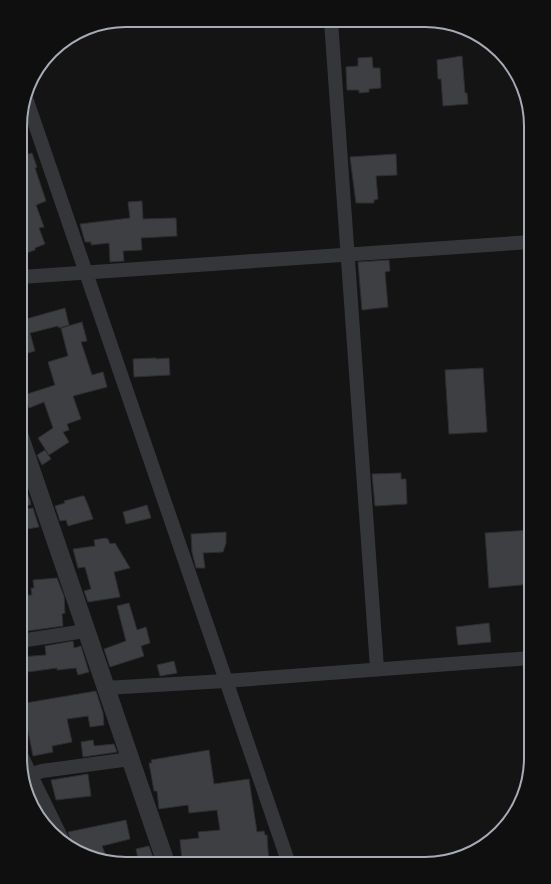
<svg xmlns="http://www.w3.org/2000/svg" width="551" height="884" viewBox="0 0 551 884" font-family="'Fira Sans',sans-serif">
	<rect width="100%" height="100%" fill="#141415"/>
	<g fill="#3e3f42" stroke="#2e2e31">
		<polygon points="462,56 465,93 467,93 468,104 443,106 441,79 438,79 437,60"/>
		<polygon points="372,57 373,68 380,68 381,88 369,89 369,92 359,93 359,90 347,90 346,67 358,66 358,58"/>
		<polygon points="32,153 37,167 35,168 46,201 36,205 44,227 39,228 45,244 35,248 35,250 21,255 21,156"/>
		<polygon points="396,154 397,175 376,176 378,199 374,200 374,203 356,203 350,157"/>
		<polygon points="142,201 143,219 176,218 177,236 141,238 142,250 123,251 124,261 110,262 109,243 91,245 91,242 85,242 80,224 130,218 128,202"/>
		<polygon points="389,260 390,271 385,272 388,307 362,310 358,262"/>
		<polygon points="65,308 69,325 59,328 58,326 30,333 35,351 21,355 21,312 24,312 26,319"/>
		<polygon points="82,322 87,341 81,342 92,375 103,372 107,387 73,396 81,419 67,424 69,430 63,432 69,442 49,455 38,438 53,428 44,402 29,408 24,395 55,385 48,362 68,356 61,328"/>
		<polygon points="156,358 156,359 169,358 170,375 134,377 133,359"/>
		<polygon points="483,368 487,432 449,434 445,370"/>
		<polygon points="45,450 51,459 42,465 37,455"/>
		<polygon points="401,473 401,479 406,479 407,504 375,506 372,474"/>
		<polygon points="20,474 30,500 31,505 20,506"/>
		<polygon points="82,496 84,496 88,505 93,519 68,526 66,520 60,521 55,506 65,503 64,501"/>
		<polygon points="147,505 151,518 126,524 123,512"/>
		<polygon points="33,508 39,527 27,529 24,509"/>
		<polygon points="531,530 531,584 489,588 485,533"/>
		<polygon points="226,532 226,543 223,552 203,553 205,568 196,568 192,552 191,534"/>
		<polygon points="105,538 108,539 110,544 115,543 130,568 114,572 120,597 88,602 84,591 91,589 85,567 78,568 73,549 95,546 94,540"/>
		<polygon points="57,578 64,596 65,613 62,614 63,626 20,632 20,595 32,595 31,588 34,588 33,580"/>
		<polygon points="129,603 137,630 146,627 150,643 141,646 144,656 110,667 104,649 126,641 117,606"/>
		<polygon points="489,623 491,642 458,645 456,627"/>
		<polygon points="73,641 74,648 81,646 89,672 78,675 76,668 57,670 57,668 20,673 20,657 46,655 45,646"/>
		<polygon points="174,661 177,673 160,676 157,665"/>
		<polygon points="96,691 103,713 104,725 90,727 88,716 67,719 72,742 52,746 53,752 33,756 27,726 24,726 23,723 20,723 20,704"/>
		<polygon points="93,740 94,746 114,744 117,752 83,757 81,742"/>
		<polygon points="209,750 214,784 249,779 257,832 264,831 265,835 267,835 269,864 211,863 210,857 182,860 180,840 199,838 198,832 220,830 217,810 189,813 188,805 159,809 157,791 154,791 149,763 152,763 151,760"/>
		<polygon points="88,774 91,796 56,800 51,780"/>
		<polygon points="126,820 130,839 102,846 108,861 73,847 68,832"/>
		<polygon points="149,846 155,863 139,863 136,849"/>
	</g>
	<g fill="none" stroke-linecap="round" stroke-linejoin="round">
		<g stroke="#35363a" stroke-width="14">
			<polyline points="331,21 377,668"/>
			<polyline points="26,98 289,864"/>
			<polyline points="21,277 531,242"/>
			<polyline points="20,641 85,631"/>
			<polyline points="105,688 225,681 531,658"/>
			<polyline points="20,753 64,843"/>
			<polyline points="30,775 42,771 130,759"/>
		</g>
		<polyline stroke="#35363a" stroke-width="18" points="20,437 166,863"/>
	</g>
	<path d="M0 0H551V884H0ZM126 27H425A99 99 0 0 1 524 126V758A99 99 0 0 1 425 857H126A99 99 0 0 1 27 758V126A99 99 0 0 1 126 27Z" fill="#0f0f10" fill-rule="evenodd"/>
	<path fill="none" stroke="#a6abb5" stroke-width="2" d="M126 27H425A99 99 0 0 1 524 126V758A99 99 0 0 1 425 857H126A99 99 0 0 1 27 758V126A99 99 0 0 1 126 27Z"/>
</svg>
